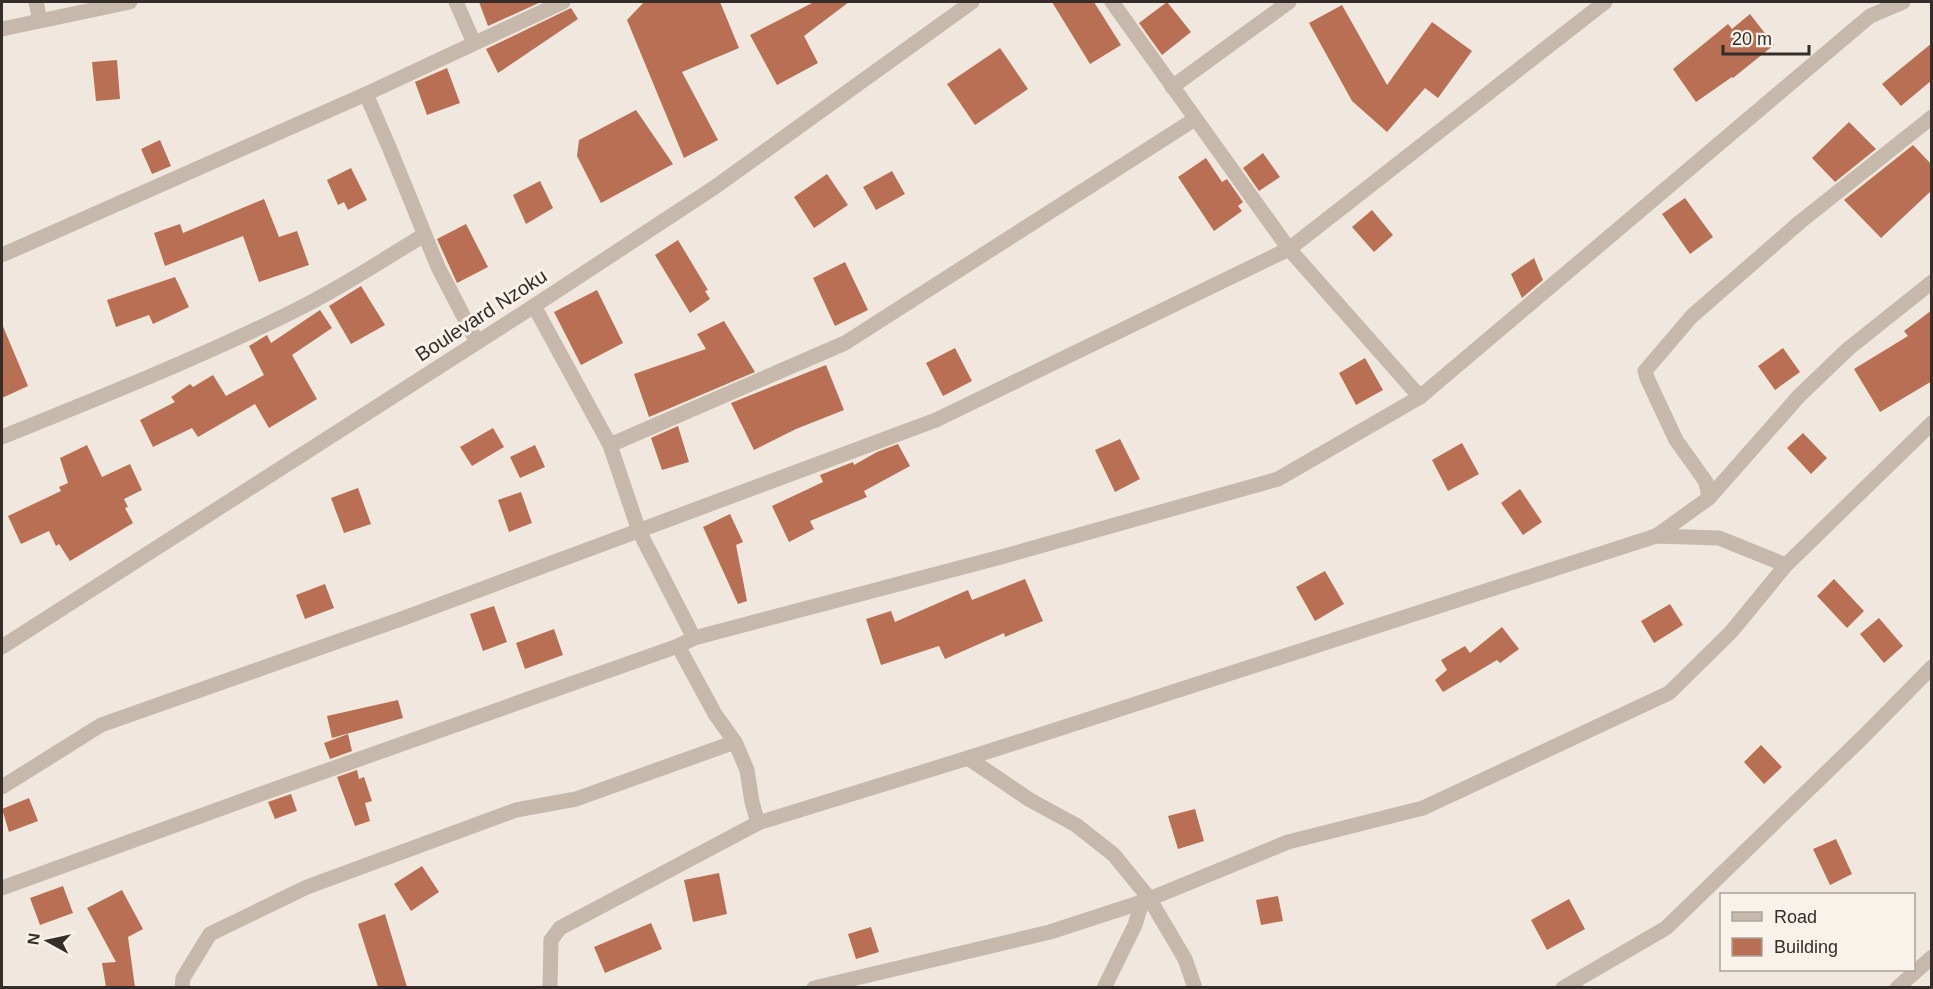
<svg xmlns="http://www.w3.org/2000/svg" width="1933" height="989" viewBox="0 0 1933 989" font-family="Arial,sans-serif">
	<rect width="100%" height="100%" fill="#f0e8de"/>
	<g fill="#b86f53">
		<polygon points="479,2 541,2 488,26"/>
		<polygon points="644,2 720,2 739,48 682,72 718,140 684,158 627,20"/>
		<polygon points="814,2 849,2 804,36 818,63 777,85 750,35"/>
		<polygon points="1052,2 1094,2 1121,45 1090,64"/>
		<polygon points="1167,2 1191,32 1162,55 1139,23"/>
		<polygon points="1342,5 1387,85 1432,22 1472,51 1438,98 1425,88 1387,132 1352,101 1309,23"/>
		<polygon points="571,8 578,19 498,73 486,49"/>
		<polygon points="1750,14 1774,45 1733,78 1732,77 1696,102 1673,69 1728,24 1732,29"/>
		<polygon points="1932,43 1932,80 1901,106 1882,84"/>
		<polygon points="1000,48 1028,89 975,125 947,84"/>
		<polygon points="117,60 120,99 96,101 92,62"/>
		<polygon points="447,68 460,103 427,115 415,82"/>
		<polygon points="636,110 673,164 601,203 577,156 579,140"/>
		<polygon points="1849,122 1876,149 1835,182 1812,158"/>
		<polygon points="160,140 171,166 152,174 141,149"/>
		<polygon points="1913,145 1932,165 1932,190 1881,238 1844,200"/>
		<polygon points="1263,153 1280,177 1259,191 1243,168"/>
		<polygon points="1206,158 1222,182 1227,179 1243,202 1238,206 1242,211 1214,231 1178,177"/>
		<polygon points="351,168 367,200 348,210 344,202 338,205 327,180"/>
		<polygon points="892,171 905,194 876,210 863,187"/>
		<polygon points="827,174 848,205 814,228 794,197"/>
		<polygon points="540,181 553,208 526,224 513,195"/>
		<polygon points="1685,198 1713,237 1690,254 1662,214"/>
		<polygon points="264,199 279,237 297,231 309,265 259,282 243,236 165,266 154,233 180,224 183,233"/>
		<polygon points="1372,210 1393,235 1374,252 1352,227"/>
		<polygon points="466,224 488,267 457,283 437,239"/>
		<polygon points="678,240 708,290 705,291 710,299 690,313 655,255"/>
		<polygon points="1534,258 1543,280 1522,298 1511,274"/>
		<polygon points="845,262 868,310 835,326 813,278"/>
		<polygon points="175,277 189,307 153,324 149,315 116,327 107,300"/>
		<polygon points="361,286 385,325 351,344 329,306"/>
		<polygon points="597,290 623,343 581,365 554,312"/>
		<polygon points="320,310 332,328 292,355 317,399 269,428 255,404 198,437 192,428 153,447 140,420 175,402 171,397 190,384 193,387 213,375 226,396 264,375 249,346 267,335 271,343"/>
		<polygon points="1932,310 1932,381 1880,412 1854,369 1908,336 1904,331"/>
		<polygon points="724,321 755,372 649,417 634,374 706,349 697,334"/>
		<polygon points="2,324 28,386 2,398"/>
		<polygon points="955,348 972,381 943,396 926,363"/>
		<polygon points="1783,348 1800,372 1775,390 1758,366"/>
		<polygon points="1365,358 1383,390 1356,405 1339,373"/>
		<polygon points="826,365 844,410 796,429 754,450 731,403"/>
		<polygon points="678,426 689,462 662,470 651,438"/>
		<polygon points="493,428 504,447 472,466 460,447"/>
		<polygon points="1803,433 1827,458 1811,474 1787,448"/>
		<polygon points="1120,439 1140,479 1115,492 1095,450"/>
		<polygon points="1462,443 1479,474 1448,491 1432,460"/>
		<polygon points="898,444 910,466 864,491 867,497 810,521 814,529 789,542 772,506 823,482 820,475 853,462 854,465 877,452"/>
		<polygon points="87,445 102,477 130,464 142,490 124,499 128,507 125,508 133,523 70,561 59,544 56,546 49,531 21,544 8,516 61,491 59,487 68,483 60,458"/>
		<polygon points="535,445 545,467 520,478 510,457"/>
		<polygon points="358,488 371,524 344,533 331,498"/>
		<polygon points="1520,489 1542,522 1523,535 1501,503"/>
		<polygon points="521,492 532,523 509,532 498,500"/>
		<polygon points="730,514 743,542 736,545 747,601 738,604 703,527"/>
		<polygon points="1325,571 1344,604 1315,621 1296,587"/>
		<polygon points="1025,579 1043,621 1005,637 1004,633 945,659 939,646 881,665 866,619 891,611 895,622 968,590 972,600"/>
		<polygon points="1834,579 1864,611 1847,628 1817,596"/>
		<polygon points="325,584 334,608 305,619 296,595"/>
		<polygon points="1670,604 1683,625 1654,643 1641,621"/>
		<polygon points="494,606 507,642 483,651 470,614"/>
		<polygon points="1879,618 1903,646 1884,663 1860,634"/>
		<polygon points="1502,627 1519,649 1500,663 1497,660 1443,692 1435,680 1447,670 1441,660 1465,646 1470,653"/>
		<polygon points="554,629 563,655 525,669 516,643"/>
		<polygon points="398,700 403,718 332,738 327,716"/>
		<polygon points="348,734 352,751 330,759 324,743"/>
		<polygon points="1761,745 1782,767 1764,784 1744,762"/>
		<polygon points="357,770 359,779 364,777 372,801 365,803 370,821 355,826 337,777"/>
		<polygon points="291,794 297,811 275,819 268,802"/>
		<polygon points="29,798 38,821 9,832 2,809"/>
		<polygon points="1195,809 1204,841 1178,849 1168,816"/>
		<polygon points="1836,839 1852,874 1830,885 1813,849"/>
		<polygon points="422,866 439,892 411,911 394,884"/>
		<polygon points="719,873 727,914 693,922 684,880"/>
		<polygon points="63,886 73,913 40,925 30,898"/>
		<polygon points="122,890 143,929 128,937 135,987 106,987 102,963 116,962 87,908"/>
		<polygon points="1278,896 1283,921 1261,925 1256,900"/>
		<polygon points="1569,899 1585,929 1547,950 1531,920"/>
		<polygon points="385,914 407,987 378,987 358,924"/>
		<polygon points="651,923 662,949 605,973 594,947"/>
		<polygon points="871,927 879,952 856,959 848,934"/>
	</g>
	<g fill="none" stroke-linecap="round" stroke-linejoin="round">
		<g stroke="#c6b8ab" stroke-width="15">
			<polyline points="36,2 40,20"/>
			<polyline points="456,2 474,43"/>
			<polyline points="1112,2 1289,249 1420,397"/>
			<polyline points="2,29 130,2"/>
			<polyline points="1172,87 1289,2"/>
			<polyline points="366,94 389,147 438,267 477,342"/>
			<polyline points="2,255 366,94 563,2"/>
			<polyline points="534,306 610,445 639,531 694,638"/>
			<path d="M 2,437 C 99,398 196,359 290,313 C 337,290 380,262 424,235"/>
			<polyline points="610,445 845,343 1195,119"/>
			<polyline points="1709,498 1706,482 1676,440 1647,378 1645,371 1692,316 1800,222 1932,117"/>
			<polyline points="1656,536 1709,498 1799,396 1848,349 1932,282"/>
			<polyline points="678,646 715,714 735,742 747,770 752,802 758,823"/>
			<polyline points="968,758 1030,800 1076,825 1114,855 1149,898 1185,959 1195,988"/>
			<polyline points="2,787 101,725 404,618 936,420 1289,249 1605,2"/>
			<polyline points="2,888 258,795 678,646 694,638 1001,557 1278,479 1420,397 1870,16 1903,2"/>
			<polyline points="182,988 183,978 210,934 307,887 516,810 576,799 735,742"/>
			<polyline points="550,988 551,940 560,928 758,823 968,758 1656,536 1719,538 1786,565"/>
			<polyline points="814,988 1050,932 1142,902 1288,842 1423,808 1669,693 1731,632 1786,565 1932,423"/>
			<polyline points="1104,988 1135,925 1142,902"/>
			<polyline points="1563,988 1666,928 1863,737 1932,667"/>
			<polyline points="1897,988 1932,957"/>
		</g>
		<polyline stroke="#c6b8ab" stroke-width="15" points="2,647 534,306 715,187 972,2"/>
	</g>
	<g text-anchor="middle" stroke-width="6" stroke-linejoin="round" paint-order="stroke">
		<g font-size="20" fill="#352d29" stroke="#f8f2ea">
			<text transform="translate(481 315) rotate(-33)" y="7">Boulevard Nzoku</text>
		</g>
	</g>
	<rect width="1933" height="989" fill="none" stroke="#352d29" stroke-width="6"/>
	<rect x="1720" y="893" width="195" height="78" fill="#f8f2ea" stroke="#aaa39d" stroke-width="1.5"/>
	<rect x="1732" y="912" width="30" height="9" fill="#c6b8ab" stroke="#aaa39d" stroke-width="1.5"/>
	<text x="1774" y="923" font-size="18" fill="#352d29">Road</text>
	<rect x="1732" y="938" width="30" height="18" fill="#b86f53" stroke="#aaa39d" stroke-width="1.5"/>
	<text x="1774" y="953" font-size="18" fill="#352d29">Building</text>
	<g transform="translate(48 941) rotate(278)" stroke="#f8f2ea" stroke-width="4.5" paint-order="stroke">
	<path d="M0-4.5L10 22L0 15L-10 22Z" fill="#352d29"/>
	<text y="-9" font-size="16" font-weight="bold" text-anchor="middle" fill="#352d29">N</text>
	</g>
	<path d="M1723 45v9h86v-9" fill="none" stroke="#352d29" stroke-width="3"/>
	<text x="1732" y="45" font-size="18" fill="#352d29" stroke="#f8f2ea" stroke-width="4.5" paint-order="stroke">20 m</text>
</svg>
